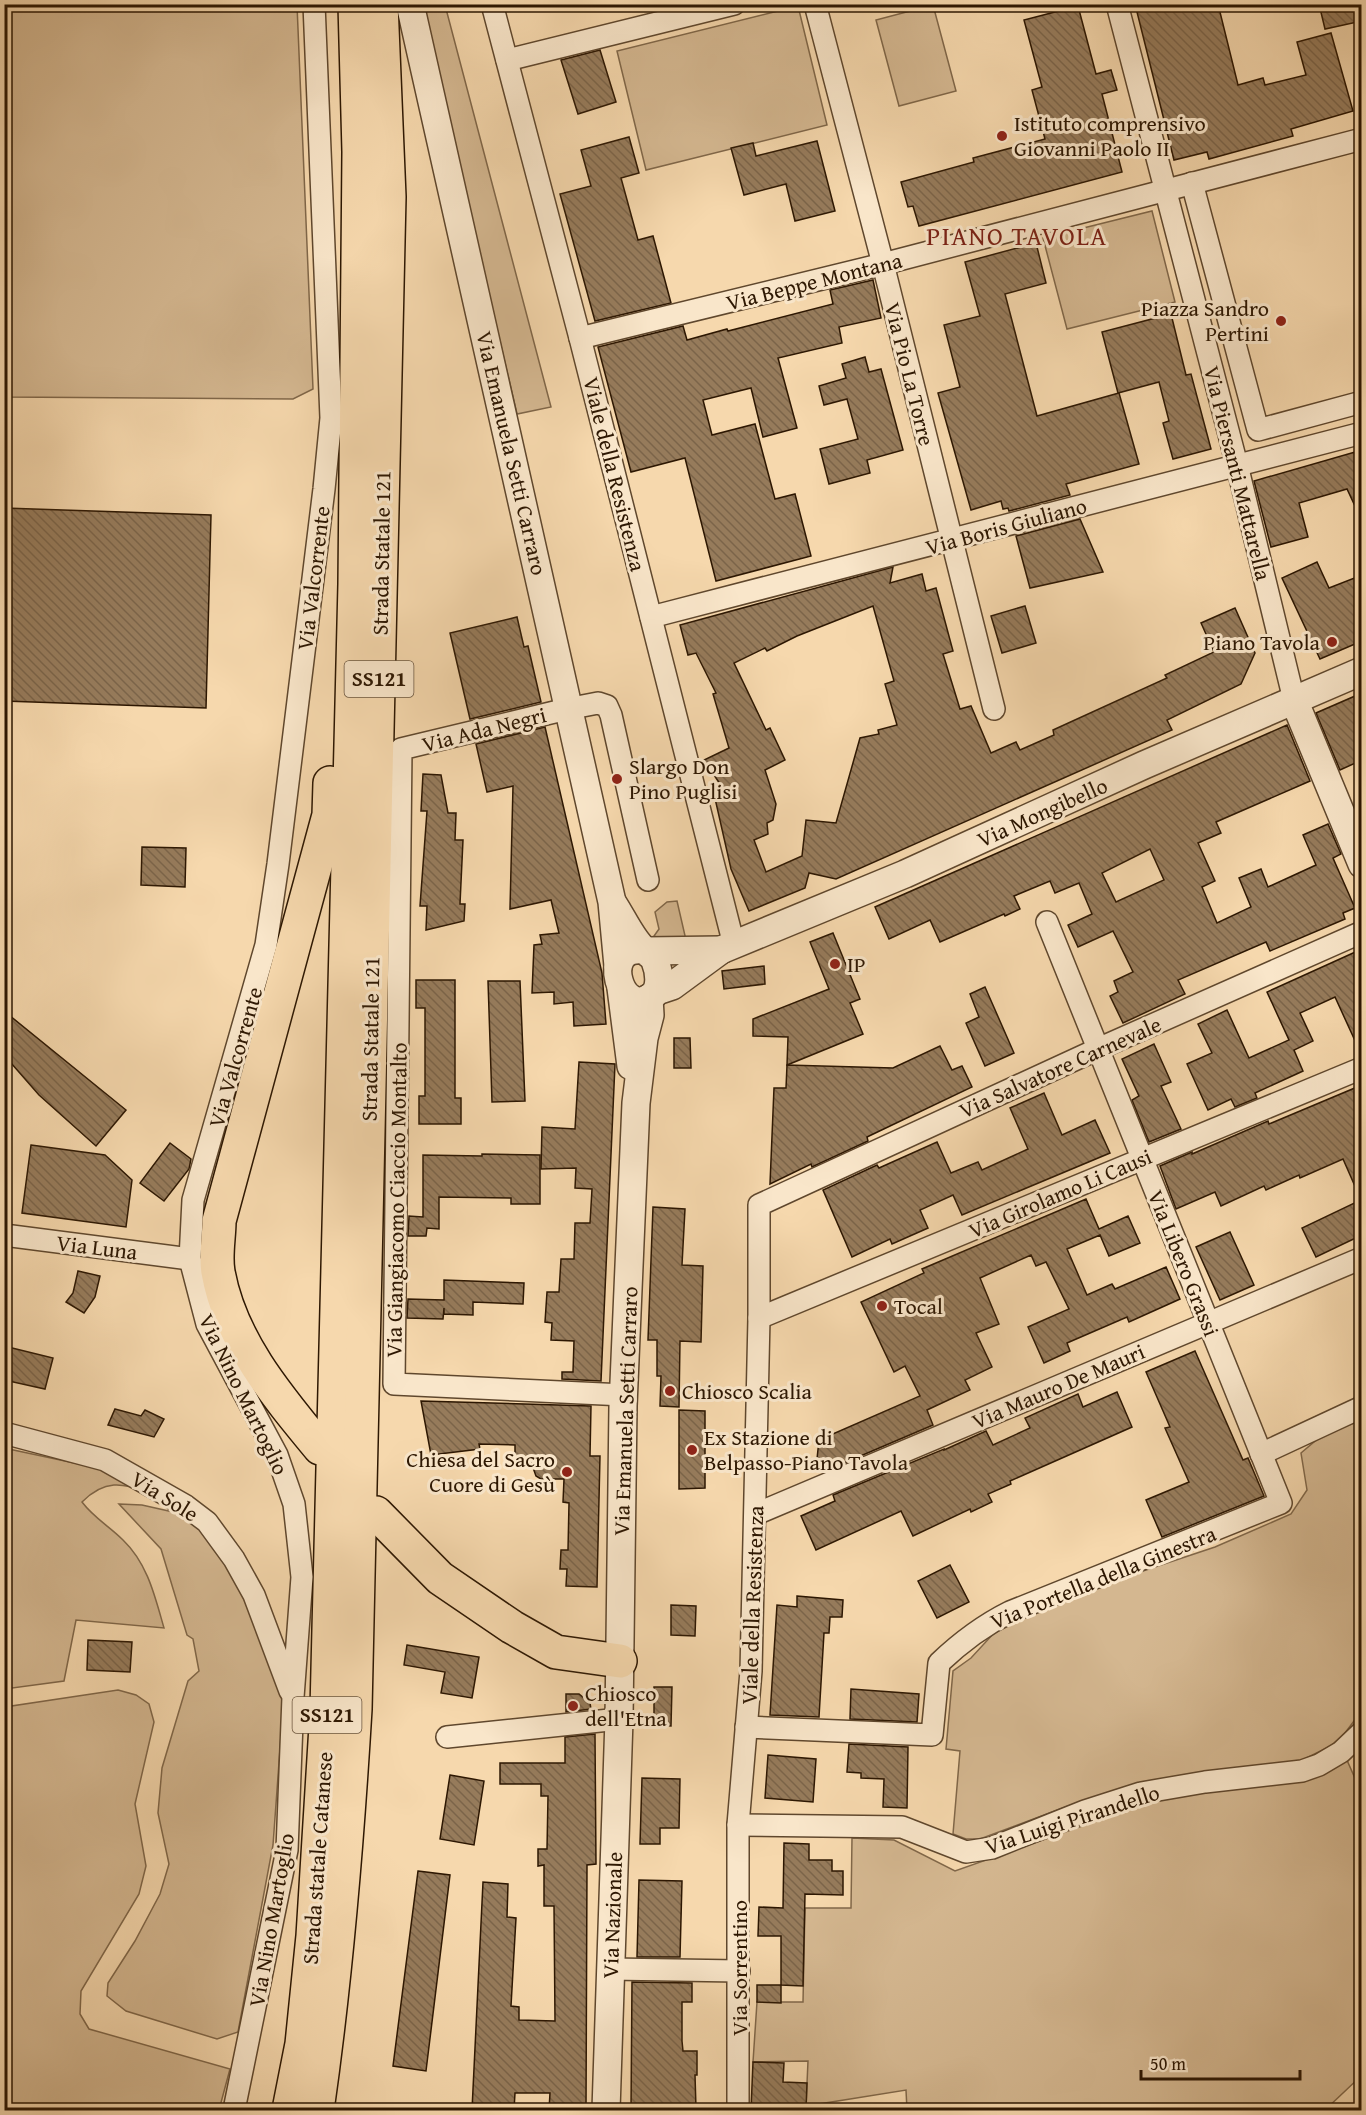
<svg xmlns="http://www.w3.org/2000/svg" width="1366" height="2115" viewBox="0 0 1366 2115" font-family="'Gentium Book Plus',serif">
	<defs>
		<pattern id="building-back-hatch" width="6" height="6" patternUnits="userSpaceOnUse" patternTransform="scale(1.5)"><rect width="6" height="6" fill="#967b5b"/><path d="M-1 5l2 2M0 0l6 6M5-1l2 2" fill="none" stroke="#7b6449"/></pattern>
	</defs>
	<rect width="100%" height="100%" fill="#f6d8ad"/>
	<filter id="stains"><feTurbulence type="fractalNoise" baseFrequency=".00333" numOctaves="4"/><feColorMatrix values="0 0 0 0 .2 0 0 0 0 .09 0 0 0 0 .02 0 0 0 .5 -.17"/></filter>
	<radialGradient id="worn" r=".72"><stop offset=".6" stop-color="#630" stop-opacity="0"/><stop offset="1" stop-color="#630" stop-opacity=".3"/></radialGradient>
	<g fill="#d4b790" stroke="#806749" stroke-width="1.5">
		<polygon points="5,4 297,5 313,389 293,399 5,397"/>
		<polygon points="421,5 445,5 551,407 517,414"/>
		<polygon points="933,5 956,91 899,106 876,20"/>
		<polygon points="798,6 827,125 646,170 617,51"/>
		<polygon points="1152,211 1175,302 1067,329 1043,238"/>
		<polygon points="677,901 686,940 661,940 654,936 659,929 655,912 667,902"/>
		<polygon points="1361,1420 1361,1707 1357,1717 1342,1737 1329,1747 1296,1763 1120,1789 1079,1802 980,1839 966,1839 953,1834 960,1751 946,1749 953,1671 971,1658 994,1633 1053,1604 1095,1587 1215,1547 1291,1514 1307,1490 1301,1453 1320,1437"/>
		<path d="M 4,1448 L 112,1471 L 159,1495 C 127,1486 109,1475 82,1502 C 94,1518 109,1526 123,1540 C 148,1564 155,1597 164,1628 L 76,1620 L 64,1681 L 5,1689 Z"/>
		<polygon points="119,1504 142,1505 182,1514 194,1521 233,1573 284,1694 273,1845 238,2032 217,2039 126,2011 107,1996 108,1983 135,1941 160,1894 169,1864 158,1813 162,1768 188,1681 199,1671 193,1639 187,1635 161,1549"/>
		<polygon points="118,1690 136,1695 149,1704 154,1722 135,1804 146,1866 139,1894 81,1991 80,2014 89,2029 230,2069 219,2110 5,2110 5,1707"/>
		<polygon points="1346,1758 1362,1794 1361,2076 1325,2110 907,2110 906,2090 806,2106 808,2061 753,2062 757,2002 803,2002 805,1908 851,1908 852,1838 894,1840 955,1871 1164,1797"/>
	</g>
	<g fill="url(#building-back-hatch)" stroke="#2d1702" stroke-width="1.5" fill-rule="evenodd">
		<polygon points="1135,4 1218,4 1238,85 1263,78 1265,85 1306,75 1297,42 1331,33 1353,111 1291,129 1293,136 1209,159 1207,152 1174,160"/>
		<polygon points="1319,4 1362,4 1362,21 1325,29"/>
		<polygon points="1078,6 1096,74 1111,70 1117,90 1102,94 1122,172 919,226 913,206 908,207 901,182 974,162 973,158 1045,139 1032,90 1042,87 1024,20"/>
		<polygon points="600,50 616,102 578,114 561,60"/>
		<polygon points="629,137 639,173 621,178 638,240 653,236 671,303 595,321 560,194 591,186 581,150"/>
		<polygon points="817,141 835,211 795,221 786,184 744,195 731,148 753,143 756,156"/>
		<polygon points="1036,243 1046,283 1005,294 1037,416 1119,393 1139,464 1066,484 1070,495 1009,511 1008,508 1003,509 1001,501 971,510 938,393 960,387 944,325 980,316 965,262"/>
		<polygon points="873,280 881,318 839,327 842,343 778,358 797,428 763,437 751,388 703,400 712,435 755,424 775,499 795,494 811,556 716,581 685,458 631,472 598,347 683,326 687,340 727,329 728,331 833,304 830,290"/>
		<polygon points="1171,314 1186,375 1191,374 1211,449 1173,459 1163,423 1169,421 1159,382 1118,393 1102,332"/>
		<polygon points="865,357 869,372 881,369 903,450 867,460 870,473 829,484 820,449 858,439 847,399 824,405 819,386 846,378 842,364"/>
		<polygon points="1362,450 1362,521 1347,489 1299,503 1308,537 1271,547 1254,481"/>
		<polygon points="4,508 211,515 206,708 4,701"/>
		<polygon points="1080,519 1103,572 1030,588 1016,536"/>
		<polygon points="1317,562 1329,588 1362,575 1362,641 1320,659 1282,578"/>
		<path d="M 893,567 L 890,583 L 922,574 L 926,591 L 936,588 L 953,651 L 943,654 L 960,709 L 971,706 L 991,753 L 1016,742 L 1020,750 L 1054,735 L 1053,730 L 1167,678 L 1165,675 L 1214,652 L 1201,623 L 1235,608 L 1255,653 L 1241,684 L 1167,720 L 1172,730 L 836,879 L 809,873 L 805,888 L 749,911 L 731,869 L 714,794 L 724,790 L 704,760 L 729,748 L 713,694 L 716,693 L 696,653 L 688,655 L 680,625 ZM 873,606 L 894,681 L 885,684 L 897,725 L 878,730 L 879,734 L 860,738 L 836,823 L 806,820 L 802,856 L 766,872 L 754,840 L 768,834 L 767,823 L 773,820 L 776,804 L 765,770 L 785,760 L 770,728 L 766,730 L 734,663 L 765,648 L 767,651 L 797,636 Z"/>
		<polygon points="1025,606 1036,643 1002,653 991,616"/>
		<polygon points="517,617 524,647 528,646 541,702 470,719 450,633"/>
		<polygon points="1362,693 1362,760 1340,770 1316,713"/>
		<path d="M 1287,725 L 1310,781 L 1216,822 L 1221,833 L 1198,843 L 1215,881 L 1202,887 L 1217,923 L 1251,907 L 1239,878 L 1261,869 L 1268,887 L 1316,865 L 1303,835 L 1328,824 L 1341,854 L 1333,858 L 1355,908 L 1343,913 L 1345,919 L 1270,951 L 1266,942 L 1178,980 L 1185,994 L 1123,1023 L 1110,996 L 1118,992 L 1114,981 L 1133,972 L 1113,931 L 1078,947 L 1068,925 L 1092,914 L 1079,883 L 1055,893 L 1050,881 L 1014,896 L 1020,909 L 1005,916 L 1004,914 L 940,942 L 930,920 L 889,939 L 875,907 ZM 1150,849 L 1164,880 L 1116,902 L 1102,873 Z"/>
		<polygon points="545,727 602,973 606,1024 574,1026 573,1002 554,1004 554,992 532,993 534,945 542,944 540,935 559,933 551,900 510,909 513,786 487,792 476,744"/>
		<polygon points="423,774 441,775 448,813 456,813 455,840 463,840 460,904 465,904 464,921 426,930 427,906 420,906 427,811 421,811"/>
		<polygon points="142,847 186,848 185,887 141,885"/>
		<polygon points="833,933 860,999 850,1003 863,1034 787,1065 788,1037 753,1036 753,1019 829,989 810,942"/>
		<polygon points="1362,949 1362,1056 1335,997 1300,1013 1313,1041 1294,1050 1303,1071 1255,1093 1257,1098 1235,1107 1231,1099 1208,1110 1187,1064 1212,1053 1198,1024 1227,1010 1249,1058 1289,1040 1267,992"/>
		<polygon points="764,966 765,984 724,989 722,971"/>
		<polygon points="416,980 455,980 455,1098 461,1098 461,1124 419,1124 419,1096 425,1096 425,1008 416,1008"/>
		<polygon points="488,981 520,981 525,1101 492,1102"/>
		<polygon points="985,987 1014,1053 985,1066 966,1023 979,1017 970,994"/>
		<polygon points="4,1011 126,1110 96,1146 39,1095 4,1055"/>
		<polygon points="674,1038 690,1038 691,1068 674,1068"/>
		<polygon points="1154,1044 1171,1082 1161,1086 1181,1129 1149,1142 1132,1100 1139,1096 1122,1059"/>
		<polygon points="940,1046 952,1070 962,1066 972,1087 867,1137 868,1141 812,1167 811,1164 770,1184 774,1088 786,1088 787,1065 893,1068"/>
		<polygon points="579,1062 615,1064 601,1381 562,1379 562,1372 573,1372 574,1341 551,1340 552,1323 545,1322 547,1292 559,1292 561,1259 574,1259 575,1223 590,1223 592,1189 575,1188 576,1168 541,1169 542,1127 575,1129"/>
		<polygon points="1362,1085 1362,1235 1316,1257 1302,1228 1361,1200 1343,1159 1300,1178 1299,1175 1266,1190 1264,1186 1221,1206 1215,1192 1176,1209 1160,1166 1192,1152 1192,1154 1268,1121 1269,1124"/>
		<polygon points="1044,1093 1062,1135 1095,1120 1110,1153 962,1215 953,1195 920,1210 928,1228 892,1244 890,1239 852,1257 823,1190 877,1165 879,1168 937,1142 951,1173 978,1162 982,1170 1028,1149 1010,1108"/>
		<polygon points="170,1143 191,1159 189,1169 164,1201 140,1183"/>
		<polygon points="31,1145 105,1155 132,1180 126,1227 22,1213"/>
		<polygon points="482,1154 540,1155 540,1204 511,1204 511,1198 439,1197 439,1229 427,1228 426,1236 408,1236 409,1216 423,1217 423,1155 482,1156"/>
		<polygon points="1086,1199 1099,1229 1128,1216 1140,1243 1109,1256 1100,1235 1067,1249 1087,1295 1112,1284 1115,1289 1166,1267 1180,1299 1129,1322 1127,1317 1067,1343 1070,1351 1044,1363 1028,1327 1069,1309 1046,1262 1036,1266 1031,1255 980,1278 999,1324 976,1333 992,1367 965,1380 970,1390 927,1410 933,1425 823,1472 817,1459 819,1440 920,1396 905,1366 894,1372 861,1302 924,1273 922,1269"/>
		<polygon points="653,1207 685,1209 682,1265 703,1266 701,1342 680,1341 679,1407 660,1406 661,1376 657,1376 657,1340 648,1340"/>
		<polygon points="1230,1232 1254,1285 1220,1300 1196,1247"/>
		<polygon points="78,1271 100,1276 95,1297 84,1313 66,1302 73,1293"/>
		<polygon points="444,1280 524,1283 523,1304 473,1302 473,1315 444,1314 444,1308 443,1319 407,1318 408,1299 444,1300"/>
		<polygon points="4,1346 53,1358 45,1389 4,1380"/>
		<polygon points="1195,1351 1243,1460 1248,1458 1264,1496 1162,1537 1146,1500 1189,1482 1165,1428 1170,1427 1146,1372"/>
		<polygon points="1117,1392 1132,1427 1010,1481 1011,1484 988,1494 992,1502 971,1512 970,1509 913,1536 901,1511 816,1550 801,1516 835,1501 833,1495 944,1449 944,1450 986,1431 993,1445 1030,1428 1025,1418 1078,1394 1083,1407"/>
		<polygon points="421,1401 591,1406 590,1456 600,1456 597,1587 566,1586 567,1569 560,1569 561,1550 568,1550 569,1503 563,1502 564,1479 541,1479 536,1476 531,1462 515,1462 515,1445 479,1444 480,1449 431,1455"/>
		<polygon points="115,1409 141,1416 145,1410 164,1419 154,1437 108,1425"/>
		<polygon points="679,1410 705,1411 705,1488 679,1489"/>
		<polygon points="950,1565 969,1602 937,1618 918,1581"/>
		<polygon points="797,1596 843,1600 842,1617 830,1617 829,1633 824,1633 819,1717 770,1715 777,1605 797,1607"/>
		<polygon points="671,1605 696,1606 695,1636 671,1635"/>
		<polygon points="88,1640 132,1642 130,1672 87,1670"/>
		<polygon points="407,1645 479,1657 472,1698 441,1693 445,1672 404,1665"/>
		<polygon points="654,1687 672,1687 671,1726 654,1725"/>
		<polygon points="851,1689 919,1694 917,1722 850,1719"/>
		<polygon points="566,1694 579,1694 590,1703 591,1709 566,1712"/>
		<polygon points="595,1734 596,1864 587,1865 586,2110 549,2110 550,2093 515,2093 514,2110 472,2110 483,1882 508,1884 507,1917 516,1918 511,2006 519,2007 519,2020 555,2021 554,1906 544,1906 544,1865 538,1866 538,1849 547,1849 548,1796 541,1796 541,1784 500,1784 500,1763 565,1763 565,1737"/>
		<polygon points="849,1744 908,1747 907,1808 883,1807 884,1779 861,1778 861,1773 847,1772"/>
		<polygon points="768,1755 816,1759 813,1802 765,1798"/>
		<polygon points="450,1775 484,1781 474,1845 440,1839"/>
		<polygon points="642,1778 680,1779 679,1828 660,1828 660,1844 640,1844"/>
		<polygon points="784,1843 809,1844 809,1860 832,1860 832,1871 843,1871 843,1895 805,1894 803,1986 781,1985 781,1936 758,1936 759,1907 783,1908"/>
		<polygon points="418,1871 450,1875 426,2071 393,2066"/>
		<polygon points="639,1880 682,1881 680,1957 637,1957"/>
		<polygon points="632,1982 692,1983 692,2002 682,2002 682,2041 683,2051 697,2051 697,2075 695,2075 696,2108 663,2105 663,2110 631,2110"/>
		<polygon points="757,1985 781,1985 781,2003 757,2002"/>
		<polygon points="753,2062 784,2063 783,2082 807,2083 806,2110 751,2110"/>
	</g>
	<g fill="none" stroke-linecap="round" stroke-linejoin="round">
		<g stroke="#5f472d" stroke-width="24">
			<g id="minor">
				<polyline points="492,4 580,338 734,945"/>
				<polyline points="815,4 883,264 994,709"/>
				<polyline points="1117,4 1237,465 1294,700"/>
				<polyline points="507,60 734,4"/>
				<polyline points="1192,183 1258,430 1362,402"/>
				<polyline points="580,338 883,264 1362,139"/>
				<polyline points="651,617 1362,433"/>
				<polyline points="4,1235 190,1259"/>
				<polyline points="759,1318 1362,1068"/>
				<polyline points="624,1395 394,1384 401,749 567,709 598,703 607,706 611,715 648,880"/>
				<polyline points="4,1433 105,1460 186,1506 207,1522 234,1559 254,1595 290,1691"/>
				<polyline points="1261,1454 1362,1407"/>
				<polyline points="756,1514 1362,1258"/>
				<path d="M 746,1727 L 932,1735 L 939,1663 C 961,1642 982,1626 1010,1612 L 1281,1503 L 1047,922"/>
				<polyline points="447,1737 619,1719"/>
				<polyline points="738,1825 902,1827 966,1852 992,1848 1085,1811 1141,1793 1205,1782 1302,1771 1319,1765 1341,1752 1362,1732"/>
				<polyline points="610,1969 739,1971"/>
				<polyline points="234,2110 287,1850 293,1697 302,1577 294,1504 277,1455 207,1324 190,1259 193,1200 266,945 278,864 324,489 331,418 314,4"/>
				<polyline points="738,2110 738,1825 751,1671 759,1318 759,1205 1098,1049 1362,932"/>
			</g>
		</g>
		<g stroke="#5f472d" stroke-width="30">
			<g id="tertiary">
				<polyline points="410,4 612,902 618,966"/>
				<polyline points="1294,700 1362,864"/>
				<path d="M 614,905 C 623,919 631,937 642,948 C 646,953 652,954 655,961 C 659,971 662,988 652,996 C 621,1021 598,945 643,950"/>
				<polyline points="646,951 721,950"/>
				<polyline points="621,988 631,1066"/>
				<polyline points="657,991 672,986 721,950 905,874 1144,765 1362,671"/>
				<polyline points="606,2110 619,1719 623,1406 636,1103 644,1038 650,1015 649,998"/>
			</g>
		</g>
		<g stroke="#2d1702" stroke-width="36">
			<g id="primary">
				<path d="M 320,1448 C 277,1396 230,1340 218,1272 C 215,1256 219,1237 219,1221 L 329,815 L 330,783"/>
				<polyline points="376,1513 440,1578 512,1627 556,1652 620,1661"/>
				<polyline points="289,2110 302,2044 313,1936 327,1710 355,584 359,152 355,4"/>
				<path d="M 317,2110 C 336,1977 347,1844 355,1709 L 389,197 L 381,4"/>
			</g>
		</g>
		<use href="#minor" stroke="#f9e6ca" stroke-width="21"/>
		<use href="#tertiary" stroke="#f9e6ca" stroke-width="27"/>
		<use href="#primary" stroke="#f6d8ad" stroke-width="33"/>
	</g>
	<g fill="#8f2418" stroke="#f9e6ca" stroke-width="2">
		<circle cx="1002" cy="136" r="6"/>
		<circle cx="1281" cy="321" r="6"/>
		<circle cx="1332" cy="642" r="6"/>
		<circle cx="617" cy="779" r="6"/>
		<circle cx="835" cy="964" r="6"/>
		<circle cx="882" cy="1306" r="6"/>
		<circle cx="670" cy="1391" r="6"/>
		<circle cx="692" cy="1450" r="6"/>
		<circle cx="567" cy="1472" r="6"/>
		<circle cx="573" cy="1706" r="6"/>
	</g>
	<g text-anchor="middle" stroke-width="6" stroke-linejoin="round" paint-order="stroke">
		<g fill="#f9e6ca" stroke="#6a553e" stroke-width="1.5">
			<rect x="344.5" y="661" width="69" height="36" rx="4.5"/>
			<rect x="292.5" y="1697" width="69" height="36" rx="4.5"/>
		</g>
		<g font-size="21" font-weight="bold" fill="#2d1702">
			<text x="379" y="686">SS121</text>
			<text x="327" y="1722">SS121</text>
		</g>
		<g font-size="22" fill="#2d1702" stroke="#f9e6ca" text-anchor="start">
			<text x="1014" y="131">Istituto comprensivo<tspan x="1014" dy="25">Giovanni Paolo II</tspan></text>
			<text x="1269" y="316" text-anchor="end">Piazza Sandro<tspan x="1269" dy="25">Pertini</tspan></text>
			<text x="1320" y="650" text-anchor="end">Piano Tavola</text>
			<text x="629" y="774">Slargo Don<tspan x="629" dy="25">Pino Puglisi</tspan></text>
			<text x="847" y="972">IP</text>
			<text x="894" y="1314">Tocal</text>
			<text x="682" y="1399">Chiosco Scalia</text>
			<text x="704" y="1445">Ex Stazione di<tspan x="704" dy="25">Belpasso-Piano Tavola</tspan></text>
			<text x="555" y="1467" text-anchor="end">Chiesa del Sacro<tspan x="555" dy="25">Cuore di Gesù</tspan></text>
			<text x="585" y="1701">Chiosco<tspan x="585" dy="25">dell'Etna</tspan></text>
		</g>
		<g font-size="22" fill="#2d1702" stroke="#f9e6ca">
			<text transform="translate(814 281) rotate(-14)" y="8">Via Beppe Montana</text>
			<text transform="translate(910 374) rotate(76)" y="8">Via Pio La Torre</text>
			<text transform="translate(512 453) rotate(77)" y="8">Via Emanuela Setti Carraro</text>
			<text transform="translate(1238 473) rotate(76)" y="8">Via Piersanti Mattarella</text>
			<text transform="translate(615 474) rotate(76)" y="8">Viale della Resistenza</text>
			<text transform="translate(1006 526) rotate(-15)" y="8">Via Boris Giuliano</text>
			<text transform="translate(381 553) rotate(-89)" y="8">Strada Statale 121</text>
			<text transform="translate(313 578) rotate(-83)" y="8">Via Valcorrente</text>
			<text transform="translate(484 729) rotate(-14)" y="8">Via Ada Negri</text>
			<text transform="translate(1042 812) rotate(-24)" y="8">Via Mongibello</text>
			<text transform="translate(370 1039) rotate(-89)" y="8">Strada Statale 121</text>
			<text transform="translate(235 1057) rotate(-74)" y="8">Via Valcorrente</text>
			<text transform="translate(1060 1067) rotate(-24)" y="8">Via Salvatore Carnevale</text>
			<text transform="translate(1060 1193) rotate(-23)" y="8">Via Girolamo Li Causi</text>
			<text transform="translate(396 1200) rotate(-89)" y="8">Via Giangiacomo Ciaccio Montalto</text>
			<text transform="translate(97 1247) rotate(7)" y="8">Via Luna</text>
			<text transform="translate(1184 1263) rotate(68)" y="8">Via Libero Grassi</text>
			<text transform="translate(1058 1386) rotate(-23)" y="8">Via Mauro De Mauri</text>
			<text transform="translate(244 1394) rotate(64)" y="8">Via Nino Martoglio</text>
			<text transform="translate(625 1411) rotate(-88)" y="8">Via Emanuela Setti Carraro</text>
			<text transform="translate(165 1496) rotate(32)" y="8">Via Sole</text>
			<text transform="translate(1103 1577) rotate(-22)" y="8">Via Portella della Ginestra</text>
			<text transform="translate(752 1605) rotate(-88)" y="8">Viale della Resistenza</text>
			<text transform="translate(1072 1819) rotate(-18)" y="8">Via Luigi Pirandello</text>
			<text transform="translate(317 1858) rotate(-86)" y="8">Strada statale Catanese</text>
			<text transform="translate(612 1915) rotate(-88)" y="8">Via Nazionale</text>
			<text transform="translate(271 1920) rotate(-80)" y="8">Via Nino Martoglio</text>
			<text transform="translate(739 1968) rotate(-90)" y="8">Via Sorrentino</text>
		</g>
		<g font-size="26" letter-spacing="1.5" fill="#7a1f14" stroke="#f9e6ca">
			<text x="1017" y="245">PIANO TAVOLA</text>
		</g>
	</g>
	<rect width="1366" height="2115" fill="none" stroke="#f6d8ad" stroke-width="24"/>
	<rect x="6" y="6" width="1354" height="2103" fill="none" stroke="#2d1702" stroke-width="3"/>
	<rect x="12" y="12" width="1342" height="2091" fill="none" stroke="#2d1702" stroke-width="1.5"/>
	<path d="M1141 2070v9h159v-9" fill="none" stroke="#2d1702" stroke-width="3"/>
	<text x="1150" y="2070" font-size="18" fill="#2d1702" stroke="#f9e6ca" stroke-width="4.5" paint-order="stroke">50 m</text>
	<rect width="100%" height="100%" filter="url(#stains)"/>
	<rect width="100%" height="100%" fill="url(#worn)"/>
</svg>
